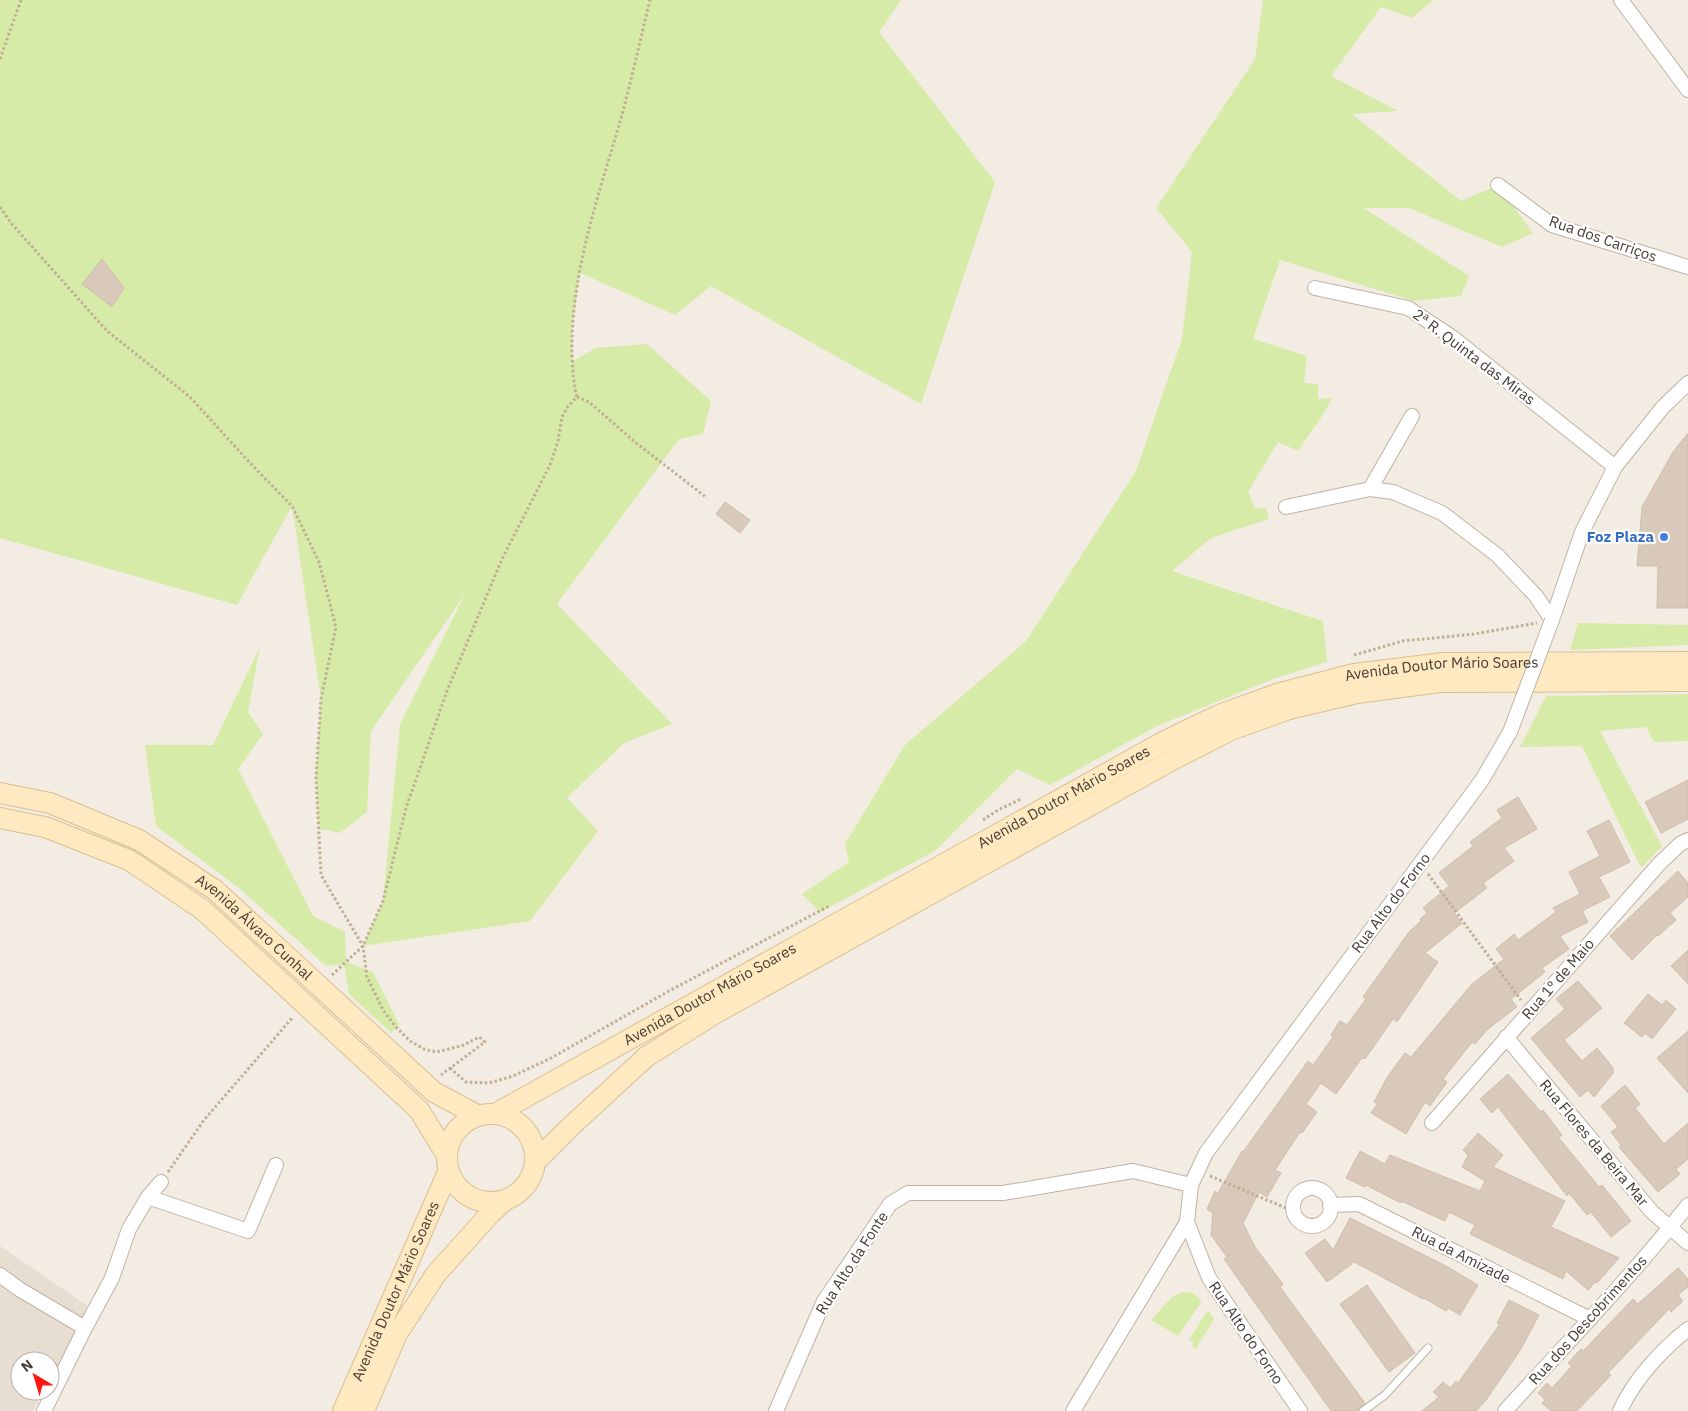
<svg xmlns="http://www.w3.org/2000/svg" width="1688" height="1411" viewBox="0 0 1688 1411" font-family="'IBM Plex Sans',sans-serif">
	<rect width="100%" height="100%" fill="#f3ece3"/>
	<polygon fill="#e7ddd0" points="0,1246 89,1307 50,1380 50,1361 20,1361 20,1391 44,1391 33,1411 0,1411"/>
	<g fill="#d5eba7">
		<polygon points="0,0 901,0 879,32 995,182 921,404 711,286 675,315 580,273 572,329 573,361 596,348 647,344 711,401 703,434 679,439 557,604 672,724 624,743 567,798 598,831 530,921 363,946 383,901 400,724 465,594 371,731 367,812 340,833 319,829 316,778 321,699 292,506 237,605 0,538"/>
		<polygon points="1263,0 1433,0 1412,18 1381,7 1331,76 1398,111 1352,114 1461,201 1498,185 1533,233 1502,247 1409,208 1364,208 1469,276 1461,296 1414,301 1280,260 1253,339 1307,356 1304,383 1318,384 1318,399 1332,398 1326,410 1298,451 1278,442 1248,492 1255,508 1266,508 1269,519 1211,538 1172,571 1323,621 1327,662 1273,679 1157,726 1050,785 1017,769 935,851 820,912 802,894 849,862 845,844 905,745 1026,641 1136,471 1182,339 1192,252 1156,208 1255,59"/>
		<polygon points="1578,623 1688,625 1688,645 1570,650"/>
		<polygon points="260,647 248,712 263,734 238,769 313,916 345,932 346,962 373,972 399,1024 391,1033 349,994 344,964 326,966 239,888 156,826 145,745 213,745"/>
		<polygon points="1688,694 1688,741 1654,742 1646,727 1600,731 1662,846 1641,868 1582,746 1520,747 1546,696"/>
		<polygon points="1183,1292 1193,1293 1202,1301 1178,1336 1151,1320 1173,1296"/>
		<polygon points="1208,1310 1214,1319 1196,1349 1192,1346 1194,1343 1189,1340"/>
	</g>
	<g fill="#d9c9ba" stroke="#d1bdaa">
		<polygon points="102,259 124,288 112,307 82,284"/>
		<polygon points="1688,433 1688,608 1657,608 1658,566 1637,566 1642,507 1673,452"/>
		<polygon points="725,502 750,520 740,533 716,514"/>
		<polygon points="1688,780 1688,819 1661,833 1645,802"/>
		<polygon points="1518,797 1537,829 1504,848 1514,861 1483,883 1487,888 1454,913 1462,923 1425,953 1438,962 1397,1022 1393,1019 1365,1059 1362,1058 1336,1094 1321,1083 1306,1104 1317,1112 1302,1133 1300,1132 1275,1170 1281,1173 1267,1197 1259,1192 1243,1223 1255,1247 1283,1284 1280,1287 1365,1403 1360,1407 1358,1411 1331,1411 1224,1259 1227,1257 1211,1235 1213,1213 1207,1209 1215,1191 1218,1193 1242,1151 1243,1152 1308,1061 1313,1065 1333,1037 1331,1035 1340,1021 1347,1025 1366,999 1363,997 1409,932 1421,921 1420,919 1427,913 1423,908 1449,886 1439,873 1473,846 1470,842 1502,818 1497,810"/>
		<polygon points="1609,820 1630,862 1599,877 1610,897 1582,911 1588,922 1560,936 1569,949 1542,968 1545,972 1511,999 1517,1007 1488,1029 1475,1044 1472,1042 1443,1079 1447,1082 1430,1106 1425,1102 1406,1134 1371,1113 1377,1104 1374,1102 1388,1076 1405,1053 1411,1057 1471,985 1504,959 1496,949 1514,934 1518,940 1556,912 1553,908 1580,894 1569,872 1600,856 1587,831"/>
		<polygon points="1678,871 1688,883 1688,897 1670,913 1676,920 1658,936 1657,935 1632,960 1610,936"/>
		<polygon points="1688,950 1688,984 1671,966"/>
		<polygon points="1578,981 1602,1008 1564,1040 1582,1061 1597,1048 1614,1069 1612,1070 1614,1072 1594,1097 1588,1090 1580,1097 1531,1038 1565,1009 1556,999"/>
		<polygon points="1648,994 1662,1005 1666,1000 1676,1009 1652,1039 1645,1033 1642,1037 1624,1023"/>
		<polygon points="1688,1031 1688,1093 1657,1058"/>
		<polygon points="1508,1074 1541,1112 1543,1110 1562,1135 1559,1138 1599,1187 1602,1185 1631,1221 1611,1237 1591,1212 1587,1215 1569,1193 1567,1196 1498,1107 1492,1113 1480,1099"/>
		<polygon points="1625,1085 1640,1104 1635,1108 1664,1144 1688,1123 1688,1159 1676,1169 1680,1174 1658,1192 1619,1147 1621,1145 1611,1132 1618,1127 1601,1106"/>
		<polygon points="1478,1133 1503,1155 1493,1167 1565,1201 1551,1227 1619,1258 1597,1283 1595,1282 1588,1290 1566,1271 1563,1279 1470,1234 1475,1225 1449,1212 1445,1221 1401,1201 1401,1203 1366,1185 1365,1187 1346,1178 1360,1151 1385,1164 1390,1155 1480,1191 1485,1181 1462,1167 1468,1155 1463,1150"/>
		<polygon points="1350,1218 1446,1266 1478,1285 1460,1315 1448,1308 1446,1311 1424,1298 1423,1299 1354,1262 1351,1262 1352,1264 1327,1282 1305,1253 1325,1239 1333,1250"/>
		<polygon points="1678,1268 1688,1279 1688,1287 1678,1295 1683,1301 1671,1312 1669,1309 1608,1373 1611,1375 1577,1411 1551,1411 1542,1403 1545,1400 1538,1393 1547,1383 1552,1388 1572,1366 1568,1363 1581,1349 1583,1351 1633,1299 1638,1304"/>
		<polygon points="1367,1285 1415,1353 1389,1372 1340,1304"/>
		<polygon points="1509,1300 1539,1315 1521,1349 1486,1400 1476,1411 1422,1411 1439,1397 1433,1392 1443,1382 1450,1388 1456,1381 1458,1383 1500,1324 1497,1323"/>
	</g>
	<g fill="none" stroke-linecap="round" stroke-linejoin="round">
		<g stroke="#bfb3a5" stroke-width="9">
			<polyline id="service" points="1363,1411 1385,1395 1428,1348"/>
		</g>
		<g stroke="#bfb3a5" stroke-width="16">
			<g id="minor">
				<polyline points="1621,0 1688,90"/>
				<polyline points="1498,185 1552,225 1688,267"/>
				<polyline points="1315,288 1408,308 1452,337 1615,467"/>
				<polyline points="1370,489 1412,416"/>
				<polyline points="1286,507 1370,489 1393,492 1442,513 1497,555 1536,596 1552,620"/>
				<polyline points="1552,620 1582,532 1615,467 1663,407 1688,383"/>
				<polyline points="1506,1037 1652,1212 1688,1243"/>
				<polyline points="1432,1123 1659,864 1680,844 1688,840"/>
				<circle cx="1312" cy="1207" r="19"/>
				<polyline points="148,1197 248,1231 276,1165"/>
				<polyline points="1330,1205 1359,1204 1590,1319"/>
				<polyline points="0,1275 19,1289 85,1328"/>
				<polyline points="44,1411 85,1328 112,1278 129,1229 148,1197 161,1182"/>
				<polyline points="776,1411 824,1301 890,1204 908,1193 1003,1193 1133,1171 1191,1185"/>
				<polyline points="1073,1411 1187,1222"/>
				<polyline points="1300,1411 1209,1278 1187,1222 1191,1185 1206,1153 1482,780 1510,732"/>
				<path d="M 1505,1411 C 1567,1343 1631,1277 1688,1205"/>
				<path d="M 1620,1411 C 1633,1381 1662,1349 1688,1329"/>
			</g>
		</g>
		<g stroke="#dabe90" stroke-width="22">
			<g id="secondary">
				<path id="s1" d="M 0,793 L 50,803 L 139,840 L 215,890 L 434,1092 L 477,1115"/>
				<polyline points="0,818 45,827 129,860 203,910 419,1110 446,1154"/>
				<circle cx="491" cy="1158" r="44"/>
				<path id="s2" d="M 495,1114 L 1163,742 L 1219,715 L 1277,694 L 1354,674 L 1443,663 L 1688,662"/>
				<polyline points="535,1162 568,1129 646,1057 714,1014 1174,759 1231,730 1289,709 1357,693 1440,682 1688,681"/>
				<path id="s3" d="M 343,1411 L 448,1172"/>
				<polyline points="364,1411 397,1334 436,1274 490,1214 504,1201"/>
			</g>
		</g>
		<g stroke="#c2ad95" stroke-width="3" stroke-dasharray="2.5 2.5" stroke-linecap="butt">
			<polyline points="0,59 21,0"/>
			<polyline points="0,207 11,223 107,331 190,397 251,464 292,506 319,562 336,627 321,699 316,778 321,875 363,946 367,977 383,1010 396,1027 410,1041 424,1049 437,1052 464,1045 479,1037 485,1042 441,1075"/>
			<polyline points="577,397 589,402 635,442 707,498"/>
			<polyline points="1354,655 1403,641 1474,634 1537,623"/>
			<polyline points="983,820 998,810 1021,799"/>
			<polyline points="1428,874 1521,1000"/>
			<path d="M 332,975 L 363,946 L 383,901 L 406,808 L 447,691 L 502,559 L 550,465 L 558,441 L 562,417 L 568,406 L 577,397 C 573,383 573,370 572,356 C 570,276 598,197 620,122 C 631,82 640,41 650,0"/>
			<polyline points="450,1068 466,1082 489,1083 513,1076 551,1058 669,991 829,906"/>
			<polyline points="168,1172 204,1120 293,1017"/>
			<polyline points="1210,1176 1293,1211"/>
		</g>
		<use href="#service" stroke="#fff" stroke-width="7"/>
		<use href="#minor" stroke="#fff" stroke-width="14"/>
		<use href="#secondary" stroke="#ffe9c1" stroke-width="20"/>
		<g stroke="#bfb3a5" stroke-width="16" stroke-linecap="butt">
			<polyline id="minor-bridge" points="1510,732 1552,620"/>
		</g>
		<use href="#minor-bridge" stroke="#fff" stroke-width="14"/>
	</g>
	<circle fill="#3f7fe0" stroke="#fff" stroke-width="2" cx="1664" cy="537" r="5"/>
	<g text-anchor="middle" stroke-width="4.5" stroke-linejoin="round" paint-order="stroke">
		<g font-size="15" fill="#453c33" stroke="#fff">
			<text transform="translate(1603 239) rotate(19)" y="5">Rua dos Carriços</text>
			<text transform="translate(1474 357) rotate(37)" y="5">2ª R. Quinta das Miras</text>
			<text dy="5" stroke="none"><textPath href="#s2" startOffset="1056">Avenida Doutor Mário Soares</textPath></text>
			<text dy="5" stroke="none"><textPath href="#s2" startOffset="651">Avenida Doutor Mário Soares</textPath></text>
			<text transform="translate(1391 903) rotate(-53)" y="5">Rua Alto do Forno</text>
			<text dy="5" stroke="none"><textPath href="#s1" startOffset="292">Avenida Álvaro Cunhal</textPath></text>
			<text transform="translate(1558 979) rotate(-49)" y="5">Rua 1º de Maio</text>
			<text dy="5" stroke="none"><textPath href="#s2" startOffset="246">Avenida Doutor Mário Soares</textPath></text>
			<text transform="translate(1594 1143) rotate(50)" y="5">Rua Flores da Beira Mar</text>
			<text transform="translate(1461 1255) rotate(27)" y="5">Rua da Amizade</text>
			<text transform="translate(852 1263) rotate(-57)" y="5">Rua Alto da Fonte</text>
			<text dy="5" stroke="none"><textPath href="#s3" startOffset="131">Avenida Doutor Mário Soares</textPath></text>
			<text transform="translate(1588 1320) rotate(-48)" y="5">Rua dos Descobrimentos</text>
			<text transform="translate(1246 1333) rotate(56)" y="5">Rua Alto do Forno</text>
		</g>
		<g font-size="15" font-weight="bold" fill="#366cbe" stroke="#fff" text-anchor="end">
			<text x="1654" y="542">Foz Plaza</text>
		</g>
	</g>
	<g transform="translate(35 1376) rotate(322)"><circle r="24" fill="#ffffff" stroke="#b5b1ad"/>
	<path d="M0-4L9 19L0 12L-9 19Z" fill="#ff160e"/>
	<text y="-8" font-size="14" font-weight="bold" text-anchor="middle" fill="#453c33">N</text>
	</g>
</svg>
